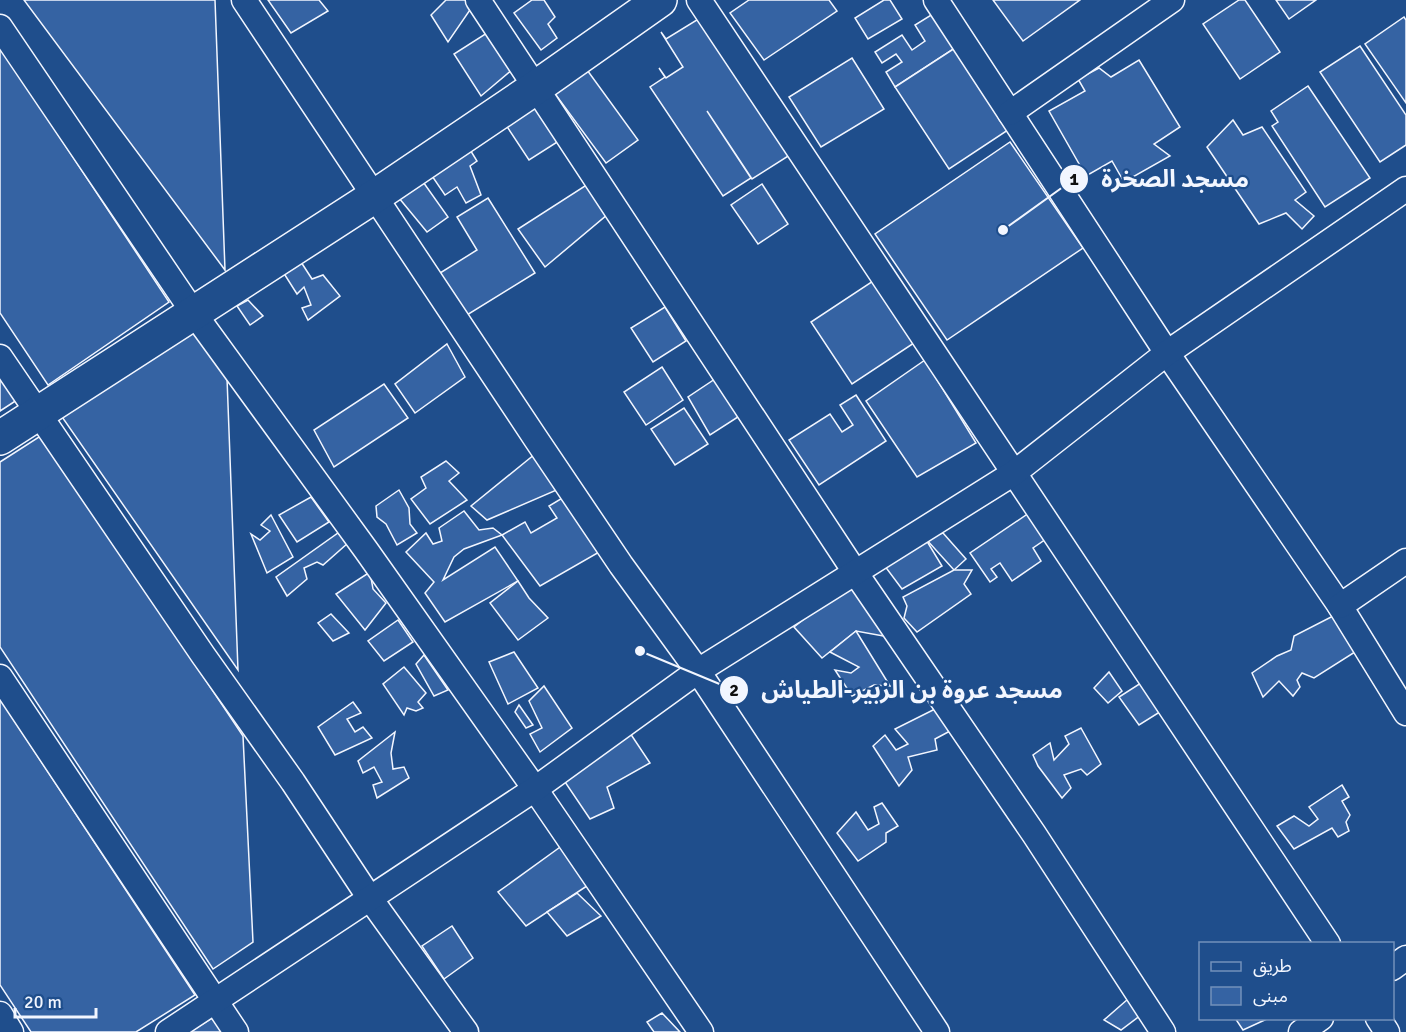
<svg xmlns="http://www.w3.org/2000/svg" width="1406" height="1032" viewBox="0 0 1406 1032" font-family="Signika,'Noto Sans Arabic',sans-serif">
	<rect width="100%" height="100%" fill="#1f4e8c"/>
	<g fill="#3563a3" stroke="#f2f6ff" stroke-width="1.5">
		<polygon points="24,0 215,0 225,270"/>
		<polygon points="268,0 319,0 328,11 291,33"/>
		<polygon points="446,0 468,0 472,7 448,42 431,15"/>
		<polygon points="532,0 544,0 555,17 548,24 557,38 541,50 514,13"/>
		<polygon points="749,0 829,0 837,11 764,60 730,13"/>
		<polygon points="884,0 890,0 902,19 868,39 855,18"/>
		<polygon points="993,0 1080,0 1023,41"/>
		<polygon points="1239,0 1245,0 1280,52 1240,79 1203,24"/>
		<polygon points="1276,0 1316,0 1289,19"/>
		<polygon points="936,12 958,46 895,87 886,72 902,62 896,54 882,63 875,52 902,35 912,50 925,41 915,25"/>
		<polygon points="1404,17 1406,20 1406,103 1365,44"/>
		<polygon points="700,18 793,153 752,179 707,111 751,178 723,196 650,87 665,77 659,68 666,78 683,67 661,32 666,39"/>
		<polygon points="490,31 513,69 481,96 454,54"/>
		<polygon points="958,46 1011,128 949,169 895,87"/>
		<polygon points="1360,46 1406,115 1406,145 1380,162 1320,72"/>
		<polygon points="0,47 169,302 48,385 0,313"/>
		<polygon points="852,58 884,109 821,147 789,97"/>
		<polygon points="1139,60 1180,127 1154,144 1170,156 1124,182 1112,161 1086,176 1049,111 1085,91 1078,79 1099,68 1111,77"/>
		<polygon points="582,63 638,140 606,163 550,87"/>
		<polygon points="1308,86 1370,178 1325,207 1272,126 1278,122 1271,111"/>
		<polygon points="534,95 562,139 529,160 504,122"/>
		<polygon points="1233,120 1243,135 1262,127 1306,192 1295,200 1314,216 1302,229 1286,213 1259,224 1207,147"/>
		<polygon points="1010,142 1083,248 947,340 875,234"/>
		<polygon points="469,148 477,161 470,166 481,195 466,203 457,187 445,195 432,176"/>
		<polygon points="421,179 448,217 427,232 399,198"/>
		<polygon points="588,184 608,214 545,267 518,229"/>
		<polygon points="762,184 788,224 758,244 731,205"/>
		<polygon points="488,198 535,273 467,315 440,273 477,250 457,217"/>
		<polygon points="301,262 312,279 323,275 340,296 308,320 302,308 311,305 304,287 297,294 283,272"/>
		<polygon points="873,281 914,343 852,384 811,322"/>
		<polygon points="248,300 263,316 250,325 237,306"/>
		<polygon points="665,307 686,341 653,362 631,328"/>
		<polygon points="191,326 227,378 238,670 60,414"/>
		<polygon points="447,344 465,377 415,413 395,384"/>
		<polygon points="925,360 976,443 917,477 866,401"/>
		<polygon points="662,367 683,400 646,425 624,392"/>
		<polygon points="0,376 17,400 0,411"/>
		<polygon points="715,379 741,415 710,435 688,397"/>
		<polygon points="384,384 408,418 334,467 314,430"/>
		<polygon points="856,395 886,441 819,485 789,440 830,414 842,432 853,425 840,405"/>
		<polygon points="684,408 708,444 675,465 651,429"/>
		<polygon points="42,435 243,736 253,942 213,969 0,647 0,462"/>
		<polygon points="535,454 559,489 487,520 471,506"/>
		<polygon points="446,461 459,473 449,481 467,500 430,524 411,499 426,488 421,477"/>
		<polygon points="399,490 409,508 410,524 417,533 397,545 386,524 377,517 376,506"/>
		<polygon points="311,497 329,522 297,542 279,515"/>
		<polygon points="564,497 601,551 540,586 502,535 525,522 531,533 557,518 549,506"/>
		<polygon points="464,511 479,530 493,528 502,535 464,549 454,557 443,580 495,547 518,581 445,622 425,593 434,582 406,552 426,533 433,544 442,541 439,528"/>
		<polygon points="1029,513 1046,539 1033,548 1041,561 1012,581 1000,563 991,569 997,577 990,582 970,553"/>
		<polygon points="271,515 293,557 267,573 251,534 260,540 270,531 261,525"/>
		<polygon points="338,533 348,543 323,565 317,562 304,568 307,579 287,596 276,577"/>
		<polygon points="943,533 966,559 954,570 925,538"/>
		<polygon points="925,538 942,566 902,589 884,565"/>
		<polygon points="954,570 972,570 964,584 971,594 917,632 904,618 907,606 903,597"/>
		<polygon points="370,572 373,589 386,603 365,630 336,594"/>
		<polygon points="859,576 889,637 856,631 822,658 794,627"/>
		<polygon points="518,581 529,598 548,618 518,640 490,603"/>
		<polygon points="331,614 349,633 333,641 318,623"/>
		<polygon points="1333,616 1355,652 1314,678 1302,673 1297,680 1300,687 1293,696 1279,681 1263,697 1252,673 1277,656 1291,650 1294,636"/>
		<polygon points="398,620 413,642 384,661 368,641"/>
		<polygon points="856,631 890,686 874,685 852,696 835,670 851,673 859,667 830,652"/>
		<polygon points="514,652 538,688 508,704 489,662"/>
		<polygon points="424,655 448,690 434,696 416,664"/>
		<polygon points="404,667 426,693 418,702 423,708 416,711 407,708 404,715 383,684"/>
		<polygon points="1109,672 1122,691 1108,703 1094,688"/>
		<polygon points="1144,681 1163,710 1139,725 1119,697"/>
		<polygon points="544,686 572,728 540,752 530,734 542,728 529,701"/>
		<polygon points="0,699 195,995 136,1032 31,1032 0,985"/>
		<polygon points="353,702 361,713 347,719 355,732 363,727 372,738 335,755 318,727"/>
		<polygon points="519,705 533,725 526,728 515,712"/>
		<polygon points="935,709 952,730 935,739 937,750 908,757 912,770 899,786 873,746 885,735 896,750 908,744 895,729"/>
		<polygon points="1081,728 1101,764 1087,775 1081,769 1064,775 1071,788 1062,798 1038,766 1033,755 1050,743 1054,760 1069,744 1065,736"/>
		<polygon points="395,732 391,753 393,769 404,767 409,778 377,798 373,785 382,782 374,767 363,773 358,761"/>
		<polygon points="630,733 650,763 607,787 614,808 590,819 565,782"/>
		<polygon points="1342,785 1349,797 1342,801 1350,815 1346,822 1349,831 1338,837 1332,828 1294,849 1277,826 1294,816 1309,826 1318,819 1309,807"/>
		<polygon points="882,803 898,826 886,833 886,842 858,861 837,833 856,812 868,830 879,824 874,807"/>
		<polygon points="563,845 590,884 526,926 498,892"/>
		<polygon points="577,893 601,916 567,936 547,912"/>
		<polygon points="452,926 473,958 444,979 422,946"/>
		<polygon points="1128,999 1141,1015 1121,1030 1104,1020"/>
		<polygon points="662,1013 680,1032 654,1032 647,1022"/>
		<polygon points="212,1018 222,1032 190,1032"/>
		<polygon points="1235,1018 1267,1018 1267,1019 1243,1030"/>
	</g>
	<g fill="none" stroke-linecap="round" stroke-linejoin="round">
		<g stroke="#f2f6ff" stroke-width="27">
			<g id="street">
				<polyline points="244,0 536,439 621,565 698,671 937,1032"/>
				<polyline points="478,0 855,572 1034,834 1163,1032"/>
				<path d="M 699,0 C 908,315 1119,628 1328,944"/>
				<polyline points="936,0 1167,353 1340,606 1406,713"/>
				<polyline points="0,27 193,312 366,550 535,789 701,1032"/>
				<polyline points="1010,113 1172,0"/>
				<polyline points="0,357 203,655 293,782 369,897 466,1032"/>
				<polyline points="1340,606 1406,561"/>
				<polyline points="0,677 236,1032"/>
				<polyline points="1392,968 1406,958"/>
				<polyline points="0,1014 11,1032"/>
				<polyline points="1378,1018 1387,1032"/>
				<polyline points="168,1032 535,789 698,671 1014,473 1167,353 1406,189"/>
				<polyline points="1301,1032 1321,1018"/>
			</g>
		</g>
		<g stroke="#f2f6ff" stroke-width="36">
			<polyline id="secondary" points="0,438 375,196 535,88 660,0"/>
		</g>
		<use href="#street" stroke="#1f4e8c" stroke-width="24"/>
		<use href="#secondary" stroke="#1f4e8c" stroke-width="33"/>
	</g>
	<path fill="none" stroke="#f2f6ff" stroke-width="2" d="M1003 230L1074 179M640 651L734 690"/>
	<g fill="#f2f6ff" stroke="#1f4e8c" stroke-width="2">
		<circle cx="1003" cy="230" r="6"/>
		<circle cx="640" cy="651" r="6"/>
		<circle cx="1074" cy="179" r="15"/>
		<circle cx="734" cy="690" r="15"/>
	</g>
	<g font-size="18" text-anchor="middle" font-weight="bold" fill="#111">
		<text x="1074" y="185">1</text>
		<text x="734" y="696">2</text>
	</g>
	<g font-size="24" text-anchor="middle" font-weight="bold" fill="#f2f6ff" stroke="#1f4e8c" stroke-width="4.5" stroke-linejoin="round" paint-order="stroke">
		<text x="1175" y="187">مسجد الصخرة</text>
		<text x="912" y="698">مسجد عروة بن الزبير-الطياش</text>
	</g>
	<rect x="1199" y="942" width="195" height="78" fill="#1f4e8c" stroke="#7391ba" stroke-width="1.5"/>
	<rect x="1211" y="962" width="30" height="9" fill="#1f4e8c" stroke="#7391ba" stroke-width="1.5"/>
	<text x="1253" y="972" font-size="18" fill="#f2f6ff">طريق</text>
	<rect x="1211" y="987" width="30" height="18" fill="#3563a3" stroke="#7391ba" stroke-width="1.5"/>
	<text x="1253" y="1002" font-size="18" fill="#f2f6ff">مبنى</text>
	<path d="M15 1008v9h81v-9" fill="none" stroke="#f2f6ff" stroke-width="3"/>
	<text x="24" y="1008" font-size="18" fill="#f2f6ff" stroke="#1f4e8c" stroke-width="4.5" paint-order="stroke">20 m</text>
</svg>
